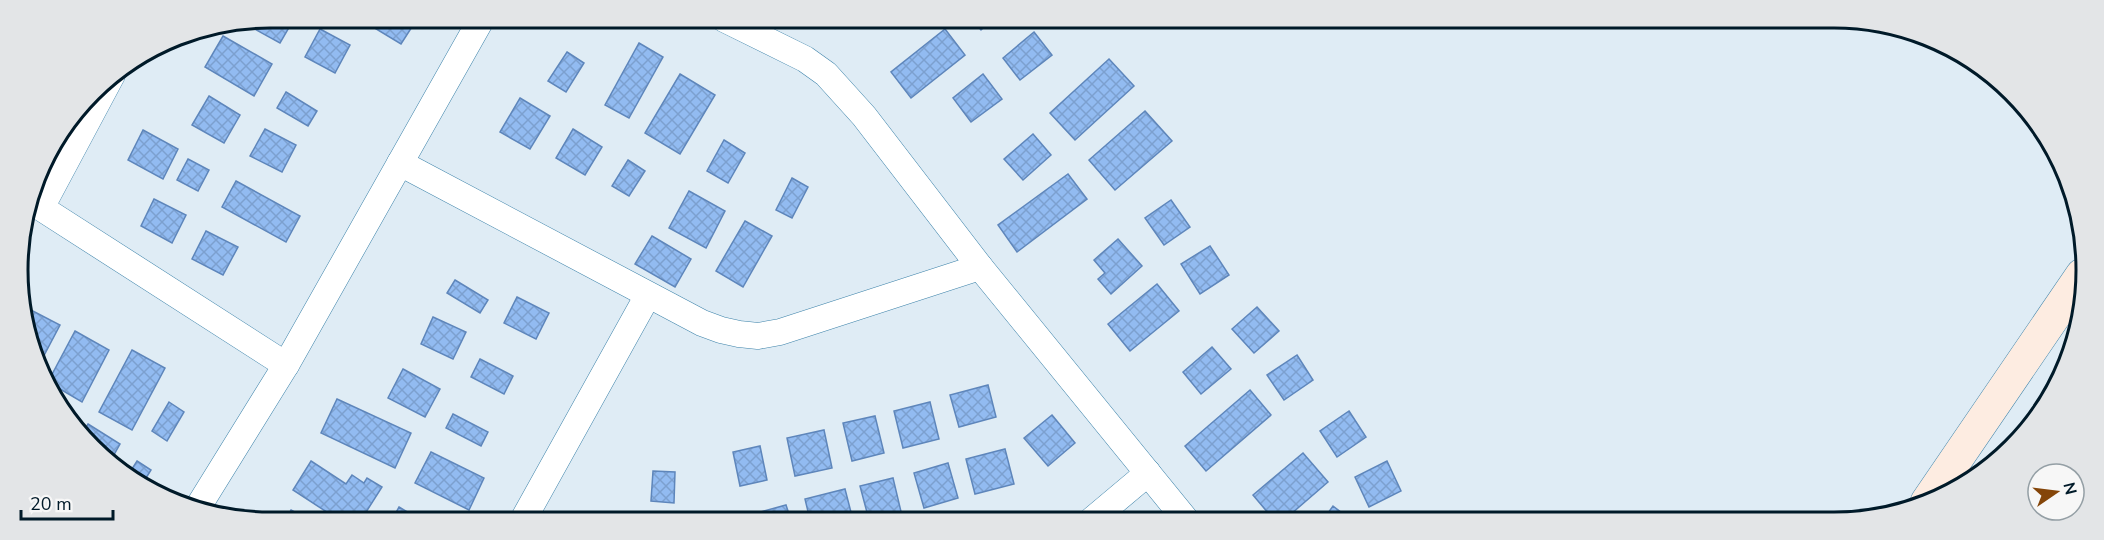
<svg xmlns="http://www.w3.org/2000/svg" width="2104" height="540" viewBox="0 0 2104 540" font-family="'Nunito Sans',sans-serif">
	<defs>
		<pattern id="building-cross-hatch" width="8" height="8" patternUnits="userSpaceOnUse" patternTransform="scale(1.5)"><rect width="8" height="8" fill="#92bbf1"/><path d="M0 0l8 8M0 8l8-8" fill="none" stroke="#7ca0cf"/></pattern>
	</defs>
	<rect width="100%" height="100%" fill="#dfecf5"/>
	<g fill="url(#building-cross-hatch)" stroke="#5e86bb" stroke-width="1.5">
		<polygon points="270,18 294,19 280,43 249,26 251,22"/>
		<polygon points="358,18 416,18 417,19 401,44"/>
		<polygon points="972,19 993,19 981,30"/>
		<polygon points="320,29 350,45 335,73 305,57"/>
		<polygon points="945,29 965,55 911,98 891,72"/>
		<polygon points="1034,32 1052,55 1020,80 1003,58"/>
		<polygon points="223,36 272,64 254,96 205,67"/>
		<polygon points="639,43 663,57 629,118 605,105"/>
		<polygon points="567,52 584,63 566,92 548,81"/>
		<polygon points="1109,59 1134,86 1075,140 1050,113"/>
		<polygon points="680,74 715,95 680,154 645,133"/>
		<polygon points="983,74 1002,99 971,122 953,98"/>
		<polygon points="286,92 317,111 308,126 277,108"/>
		<polygon points="209,96 240,115 224,143 192,125"/>
		<polygon points="520,98 550,116 530,149 500,132"/>
		<polygon points="1145,111 1172,141 1115,190 1089,160"/>
		<polygon points="265,129 296,145 282,172 250,156"/>
		<polygon points="573,129 602,147 585,175 556,158"/>
		<polygon points="143,130 178,149 163,179 128,160"/>
		<polygon points="1033,134 1051,155 1023,180 1004,159"/>
		<polygon points="724,140 745,153 728,183 707,171"/>
		<polygon points="188,159 209,170 198,191 177,180"/>
		<polygon points="628,160 645,171 629,196 612,186"/>
		<polygon points="1068,174 1087,199 1017,252 998,225"/>
		<polygon points="792,178 808,187 792,218 776,210"/>
		<polygon points="236,181 300,216 286,242 222,207"/>
		<polygon points="689,191 725,211 706,248 669,228"/>
		<polygon points="154,199 186,215 172,243 141,226"/>
		<polygon points="1171,200 1190,227 1164,245 1145,218"/>
		<polygon points="745,221 772,236 743,287 716,271"/>
		<polygon points="206,231 238,247 223,275 192,259"/>
		<polygon points="652,236 691,259 675,287 635,264"/>
		<polygon points="1118,239 1142,266 1111,294 1098,279 1105,273 1094,260"/>
		<polygon points="1210,246 1229,275 1200,294 1181,264"/>
		<polygon points="455,280 488,300 480,313 447,293"/>
		<polygon points="1157,284 1179,311 1130,351 1108,324"/>
		<polygon points="517,297 549,313 536,339 504,323"/>
		<polygon points="1257,307 1279,331 1254,353 1232,329"/>
		<polygon points="27,308 60,325 39,365 31,351 26,310"/>
		<polygon points="433,317 466,332 453,359 421,344"/>
		<polygon points="75,331 109,350 82,402 48,382"/>
		<polygon points="1212,347 1231,369 1201,394 1183,372"/>
		<polygon points="132,350 165,368 132,430 99,412"/>
		<polygon points="1297,355 1313,380 1284,400 1267,375"/>
		<polygon points="480,359 513,376 504,394 471,377"/>
		<polygon points="403,369 440,389 425,417 388,398"/>
		<polygon points="988,385 996,417 959,427 950,395"/>
		<polygon points="1250,390 1271,415 1206,471 1185,446"/>
		<polygon points="337,399 411,433 395,468 321,433"/>
		<polygon points="169,402 184,412 167,441 152,431"/>
		<polygon points="930,402 939,439 903,448 894,411"/>
		<polygon points="1349,411 1366,437 1337,457 1320,431"/>
		<polygon points="453,414 488,432 481,446 446,428"/>
		<polygon points="1052,415 1075,443 1048,466 1024,438"/>
		<polygon points="875,416 884,453 852,461 843,423"/>
		<polygon points="88,424 120,444 111,460 82,434"/>
		<polygon points="824,430 832,468 795,476 787,438"/>
		<polygon points="760,446 767,480 740,486 733,452"/>
		<polygon points="1005,449 1014,484 975,494 966,459"/>
		<polygon points="431,452 484,478 469,510 415,483"/>
		<polygon points="1303,453 1328,482 1284,520 1274,520 1253,495"/>
		<polygon points="137,461 151,470 141,486 128,475"/>
		<polygon points="311,461 346,484 352,475 364,483 367,478 382,487 361,520 339,520 293,490"/>
		<polygon points="1387,461 1401,491 1369,507 1355,477"/>
		<polygon points="948,463 958,498 924,508 914,473"/>
		<polygon points="653,471 675,472 674,503 651,501"/>
		<polygon points="893,478 903,520 869,520 860,486"/>
		<polygon points="845,489 853,520 810,520 805,499"/>
		<polygon points="786,505 791,520 755,520 753,514"/>
		<polygon points="1333,506 1351,520 1323,520"/>
		<polygon points="399,507 421,520 392,520"/>
		<polygon points="291,510 309,520 286,520"/>
	</g>
	<g fill="none" stroke-linecap="round" stroke-linejoin="round">
		<g stroke="#3d83aa" stroke-width="27">
			<g id="street">
				<polyline points="724,19 805,59 826,74 864,116 980,267 1186,520"/>
				<polyline points="400,163 702,323 721,330 739,334 758,336 780,332 980,267"/>
				<polyline points="32,202 286,365"/>
				<polyline points="42,206 112,75"/>
				<polyline points="198,507 286,365 482,18"/>
				<polyline points="523,520 648,295"/>
				<polyline points="1092,520 1148,473"/>
			</g>
		</g>
		<g stroke="#3d83aa" stroke-width="34">
			<polyline id="secondary" points="1927,502 2082,275"/>
		</g>
		<use href="#street" stroke="#fff" stroke-width="26"/>
		<use href="#secondary" stroke="#fdece1" stroke-width="33"/>
	</g>
	<path d="M0 0H2104V540H0ZM270 28H1834A242 242 0 0 1 2076 270V270A242 242 0 0 1 1834 512H270A242 242 0 0 1 28 270V270A242 242 0 0 1 270 28Z" fill="#e3e5e7" fill-rule="evenodd"/>
	<path fill="none" stroke="#001a29" stroke-width="3" d="M270 28H1834A242 242 0 0 1 2076 270V270A242 242 0 0 1 1834 512H270A242 242 0 0 1 28 270V270A242 242 0 0 1 270 28Z"/>
	<g transform="translate(2056 492) rotate(76)"><circle r="28" fill="#f7f7f7" stroke="#949fa5" stroke-width="1.5"/>
	<path d="M0-4.5L10 22L0 15L-10 22Z" fill="#844509"/>
	<text y="-9" font-size="16" font-weight="bold" text-anchor="middle" fill="#001a29">N</text>
	</g>
	<path d="M21 510v9h92v-9" fill="none" stroke="#001a29" stroke-width="3"/>
	<text x="30" y="510" font-size="18" fill="#001a29" stroke="#f7f7f7" stroke-width="4.5" paint-order="stroke">20 m</text>
</svg>
